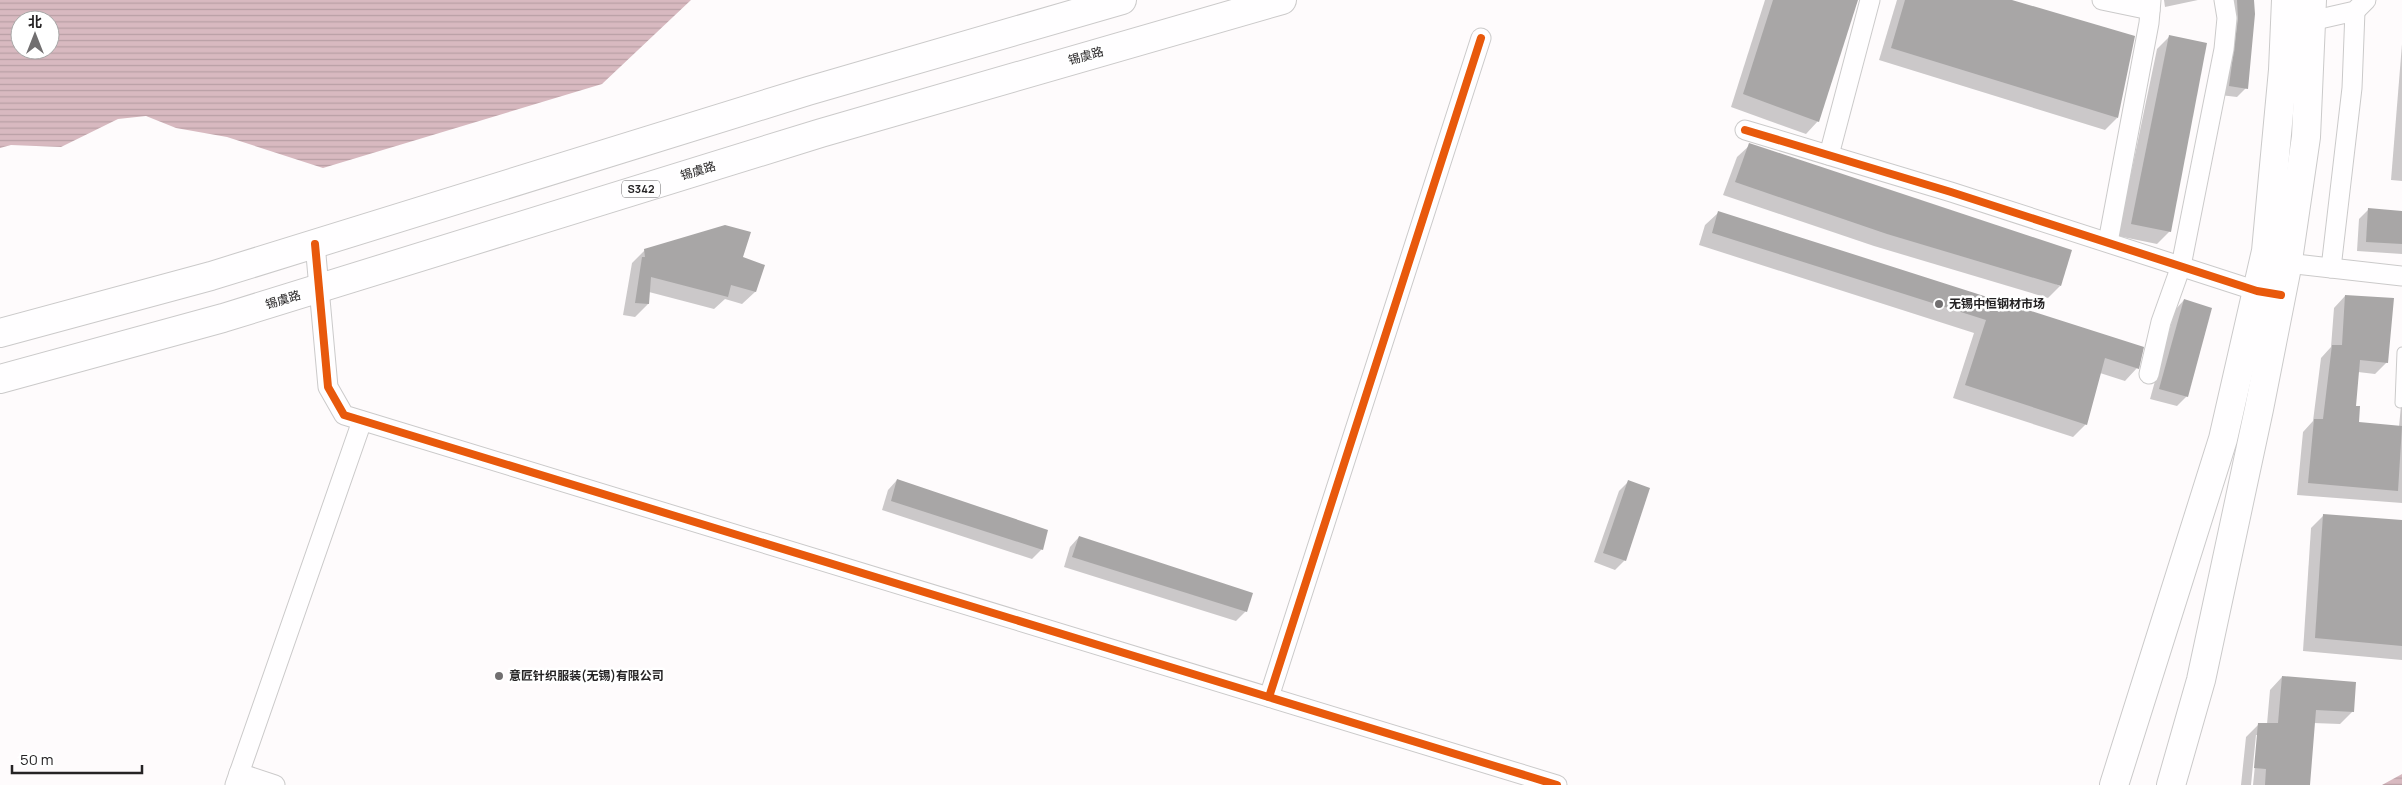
<svg xmlns="http://www.w3.org/2000/svg" width="2402" height="785" viewBox="0 0 2402 785" font-family="Manrope,'Noto Sans SC',sans-serif">
	<defs>
		<pattern id="water-rules" width="6" height="5" patternUnits="userSpaceOnUse" patternTransform="scale(1.25)"><rect width="6" height="5" fill="#d8b9c0"/><path d="M0 2.5h6" fill="none" stroke="#b99fa5"/></pattern>
	</defs>
	<rect width="100%" height="100%" fill="#fefbfc"/>
	<g fill="url(#water-rules)" fill-rule="evenodd">
		<path d="M 0,0 L 691,0 L 602,84 L 323,168 L 227,137 L 176,128 L 146,116 L 118,119 L 61,147 L 11,145 L 0,148 ZM 20,20 L 50,20 L 50,50 L 20,50 Z"/>
		<polygon points="2402,774 2402,785 2382,785"/>
	</g>
	<g fill="#0003">
		<polygon points="1765,0 1857,0 1818,121 1806,134 1731,107"/>
		<polygon points="1897,0 2008,0 2117,118 2105,130 1879,60"/>
		<polygon points="2164,0 2198,0 2165,7"/>
		<polygon points="2229,0 2253,0 2246,88 2237,97 2220,95"/>
		<polygon points="2170,36 2170,231 2157,244 2118,236 2157,49"/>
		<polygon points="2402,44 2402,181 2391,180"/>
		<polygon points="1750,145 2060,286 2048,298 1874,246 1723,195 1737,157"/>
		<polygon points="2369,209 2402,212 2402,254 2357,251 2359,219"/>
		<polygon points="1718,213 2137,368 2125,381 2100,373 2086,424 2073,437 1953,398 1974,333 1699,245 1705,225"/>
		<polygon points="645,250 741,258 763,266 755,292 742,304 725,299 714,309 649,292 648,304 635,317 623,315 632,263"/>
		<polygon points="2345,296 2387,362 2375,374 2358,372 2355,407 2358,423 2399,427 2402,394 2402,503 2297,495 2303,432 2313,421 2321,358 2331,347 2334,308"/>
		<polygon points="2184,300 2187,396 2177,406 2150,399 2175,310"/>
		<polygon points="897,480 1042,549 1032,559 882,510 888,490"/>
		<polygon points="1629,481 1625,560 1615,570 1594,562 1619,491"/>
		<polygon points="2324,515 2402,522 2402,660 2303,651 2311,528"/>
		<polygon points="1079,537 1246,611 1236,621 1064,567 1070,547"/>
		<polygon points="2282,677 2353,711 2340,724 2313,723 2309,785 2253,785 2258,735 2256,735 2251,785 2241,785 2246,737 2259,724 2267,724 2270,690"/>
	</g>
	<g fill="#a8a6a6">
		<polygon points="1773,0 1858,0 1819,122 1743,94"/>
		<polygon points="1905,0 2012,0 2135,36 2118,118 1891,48"/>
		<polygon points="2237,0 2254,0 2255,14 2248,89 2229,86 2238,19"/>
		<polygon points="2169,35 2207,43 2171,232 2131,224"/>
		<polygon points="1749,143 2072,250 2061,286 1887,234 1735,182"/>
		<polygon points="2368,208 2402,211 2402,244 2366,242"/>
		<polygon points="1718,211 2144,347 2139,369 2105,358 2087,425 1965,385 1986,320 1712,233"/>
		<polygon points="725,225 751,232 743,257 765,265 756,292 731,285 728,297 651,277 649,304 635,303 642,257 645,257 644,249"/>
		<polygon points="2345,295 2394,298 2388,363 2360,360 2356,406 2360,406 2359,422 2402,426 2398,491 2308,483 2314,419 2323,419 2332,345 2342,345"/>
		<polygon points="2184,299 2212,308 2188,397 2159,389"/>
		<polygon points="897,479 1048,530 1043,550 891,501"/>
		<polygon points="1628,480 1650,488 1626,561 1603,553"/>
		<polygon points="2323,514 2402,520 2402,646 2315,638"/>
		<polygon points="1079,536 1253,593 1247,612 1072,557"/>
		<polygon points="2282,676 2356,682 2354,712 2316,710 2310,785 2265,785 2266,769 2254,768 2258,723 2278,723"/>
	</g>
	<g fill="none" stroke-linecap="round" stroke-linejoin="round">
		<g stroke="#cbcaca" stroke-width="11">
			<polyline id="service" points="2400,403 2402,352"/>
		</g>
		<g stroke="#cbcaca" stroke-width="21">
			<g id="minor">
				<polyline points="2102,0 2150,10"/>
				<polyline points="2311,21 2355,11 2366,0"/>
				<polyline points="1745,130 1951,192 2257,291 2268,293"/>
				<polyline points="1829,155 1870,0"/>
				<polyline points="2108,242 2149,23 2151,0"/>
				<polyline points="315,244 328,387 344,415 1557,785"/>
				<polyline points="2287,263 2402,276"/>
				<polyline points="2331,268 2352,88 2355,11"/>
				<polyline points="2149,374 2161,322 2181,266 2224,49 2227,18 2224,0"/>
				<polyline points="1269,697 1481,38"/>
				<polyline points="239,773 275,785"/>
				<polyline points="235,785 362,421"/>
			</g>
		</g>
		<g stroke="#cbcaca" stroke-width="30">
			<g id="primary">
				<polyline points="0,333 211,276 808,91 1122,0"/>
				<polyline points="0,379 223,318 821,133 1282,0"/>
				<polyline points="2114,785 2223,439 2266,251 2283,70 2286,0"/>
				<polyline points="2171,785 2201,680 2259,409 2287,267 2306,137 2312,0"/>
			</g>
		</g>
		<use href="#service" stroke="#fffeff" stroke-width="9"/>
		<use href="#minor" stroke="#fffeff" stroke-width="19"/>
		<use href="#primary" stroke="#fffeff" stroke-width="28"/>
		<g stroke="#fff" stroke-width="11">
			<g id="cycleway">
				<polyline points="1745,130 1951,192 2257,291 2281,295"/>
				<polyline points="315,244 328,387 344,415 1557,785"/>
				<polyline points="1269,697 1481,38"/>
			</g>
		</g>
		<use href="#cycleway" stroke="#e8590c" stroke-width="8"/>
	</g>
	<g fill="#716f70" stroke="#fff" stroke-width="2">
		<circle cx="1939" cy="304" r="5"/>
		<circle cx="499" cy="676" r="5"/>
	</g>
	<g text-anchor="middle" stroke-width="5" stroke-linejoin="round" paint-order="stroke">
		<rect fill="#fff" stroke="#666566" stroke-width="1" x="622" y="180.5" width="38" height="17" rx="4"/>
		<g font-size="11" font-weight="bold" fill="#252324">
			<text x="641" y="193">S342</text>
		</g>
		<g font-size="12" fill="#252324" stroke="#fff">
			<text transform="translate(1086 56) rotate(-16)" y="4">锡虞路</text>
			<text transform="translate(698 171) rotate(-17)" y="4">锡虞路</text>
			<text transform="translate(283 300) rotate(-17)" y="4">锡虞路</text>
		</g>
		<g font-size="12" font-weight="bold" fill="#252324" stroke="#fff" text-anchor="start">
			<text x="1949" y="308">无锡中恒钢材市场</text>
			<text x="509" y="680">意匠针织服装(无锡)有限公司</text>
		</g>
	</g>
	<g transform="translate(35 35)"><circle r="24" fill="#ffffff" stroke="#a8a7a7"/>
	<path d="M0-4L9 19L0 12L-9 19Z" fill="#716f70"/>
	<text y="-8" font-size="14" font-weight="bold" text-anchor="middle" fill="#252324">北</text>
	</g>
	<path d="M12 765v8h130v-8" fill="none" stroke="#252324" stroke-width="2.5"/>
	<text x="20" y="765" font-size="15" fill="#252324" stroke="#ffffff" stroke-width="4" paint-order="stroke">50 m</text>
</svg>
